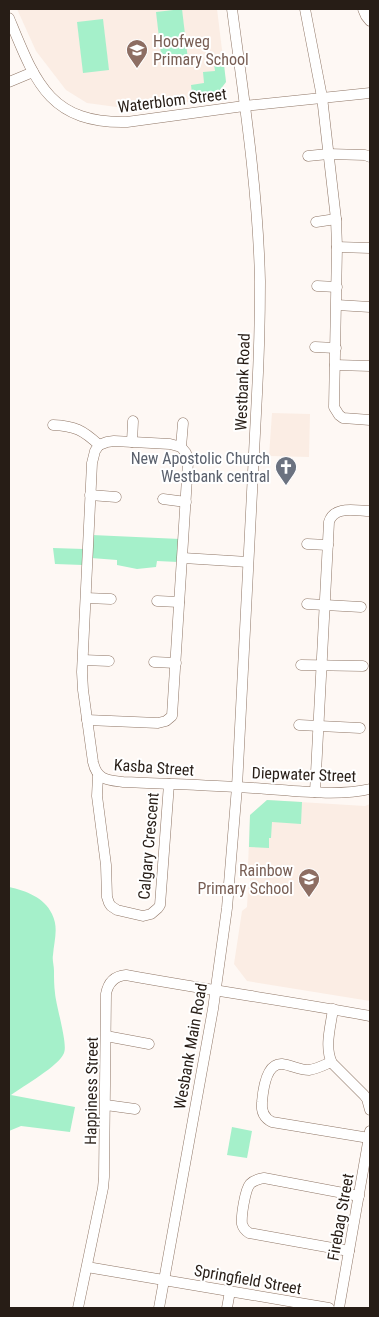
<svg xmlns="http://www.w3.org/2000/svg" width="379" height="1317" viewBox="0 0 379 1317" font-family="'Roboto Condensed',sans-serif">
	<rect width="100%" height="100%" fill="#fef8f4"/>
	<g fill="#fbede4">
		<polygon points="17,9 217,9 226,82 213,99 131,109 87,103 66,90 36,51"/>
		<polygon points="272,413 310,414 309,457 269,456"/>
		<polygon points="267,800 365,806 370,804 370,1001 247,981 234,964 242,911 247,907 248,889 250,883 250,875 248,866 250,815"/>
	</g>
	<g fill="#a5f0ca">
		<polygon points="182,9 188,60 162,63 156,12"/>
		<polygon points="103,19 109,70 83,73 77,22"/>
		<polygon points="223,56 226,82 213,99 193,101 191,85 204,83 203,72 215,71 213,57"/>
		<polygon points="92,535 180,539 178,562 157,561 156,567 137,569 117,565 117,560 91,558"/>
		<polygon points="53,548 84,549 83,565 55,564"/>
		<polygon points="267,800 302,802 301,824 272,822 271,838 269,838 269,848 249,847 250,815"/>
		<path d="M 9,887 C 26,891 44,897 52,914 C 59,928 54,941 53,955 C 52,960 54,965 54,971 C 54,978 54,986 55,993 C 56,1006 68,1044 64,1053 C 59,1066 23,1086 11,1095 L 75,1107 L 70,1132 L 21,1126 L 9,1131 Z"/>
		<polygon points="232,1127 252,1131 247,1158 227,1155"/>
	</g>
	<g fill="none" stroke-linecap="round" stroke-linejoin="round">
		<g stroke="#8f7666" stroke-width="11">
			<g id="minor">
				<polyline points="305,9 322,97 336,219 337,247 334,407 339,415 343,418 370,420"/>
				<polyline points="363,9 366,16 370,21"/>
				<path d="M 9,18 C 35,81 49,124 127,122 L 244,106 L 370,93"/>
				<polyline points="9,82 33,72"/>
				<polyline points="308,156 328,154 365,155 370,157"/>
				<polyline points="316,222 336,219"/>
				<polyline points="337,247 370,248"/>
				<polyline points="317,286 337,287"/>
				<polyline points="337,305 370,307"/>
				<polyline points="315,347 336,348"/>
				<polyline points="335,365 370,366"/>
				<path d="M 53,425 C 75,426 83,430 99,445 L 95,451 L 92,463 L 82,672 L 83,690 L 93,762 C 97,780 107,780 123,782 C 166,784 209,785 253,788 C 288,790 336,797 370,789"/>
				<polyline points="132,442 133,421"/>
				<polyline points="181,447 183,423"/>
				<polyline points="90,495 116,497"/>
				<polyline points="163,499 186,502"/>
				<polyline points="307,544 328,545"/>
				<polyline points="183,558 248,562"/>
				<polyline points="86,598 111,599"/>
				<polyline points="157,601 179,602"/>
				<polyline points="307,604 361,607"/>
				<polyline points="83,660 109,661"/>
				<polyline points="154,662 176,663"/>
				<polyline points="301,665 363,666"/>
				<polyline points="87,720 158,723 166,721 172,716 188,462 186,453 181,447 170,444 114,441 107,442 99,445"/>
				<polyline points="299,725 360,728"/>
				<polyline points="98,776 97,796 106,865 107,897 109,903 111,906 117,910 143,916 151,914 158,908 160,905 169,784"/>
				<path d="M 315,792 L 329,522 C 334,505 356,511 370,511"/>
				<path d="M 333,1009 C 331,1025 324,1047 332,1063 L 364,1095 L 367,1099 L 370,1110"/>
				<polyline points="106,1036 149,1044"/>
				<path d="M 331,1062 C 324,1065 317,1069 309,1070 C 300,1070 291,1065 282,1064 C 266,1063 263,1090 262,1102 C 261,1111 264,1118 272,1122 L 369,1138"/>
				<polyline points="106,1105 135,1109"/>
				<path d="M 349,1251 L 249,1233 C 246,1231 243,1228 242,1224 C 241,1216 245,1190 250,1184 C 254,1180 258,1179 264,1178 L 359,1196"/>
				<polyline points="87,1267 329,1308"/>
				<path d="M 78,1308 L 103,1188 L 104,1177 L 106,994 C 108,983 114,976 126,975 C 207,990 289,1001 370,1016"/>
				<path d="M 159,1308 L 213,1009 L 227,908 L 237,787 L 257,394 C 259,357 260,319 260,281 C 258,190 244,99 232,9"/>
				<polyline points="227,1308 230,1291"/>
				<polyline points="339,1308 370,1131"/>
			</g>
		</g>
		<use href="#minor" stroke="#fff" stroke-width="10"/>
	</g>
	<defs>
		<g id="school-pin" transform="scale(1.125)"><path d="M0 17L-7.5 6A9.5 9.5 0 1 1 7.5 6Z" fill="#8d6e63" stroke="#fff"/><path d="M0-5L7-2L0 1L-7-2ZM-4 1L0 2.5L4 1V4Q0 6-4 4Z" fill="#fff"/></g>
		<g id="church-pin" transform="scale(1.125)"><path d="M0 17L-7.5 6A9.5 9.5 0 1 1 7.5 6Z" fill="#6b7280" stroke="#fff"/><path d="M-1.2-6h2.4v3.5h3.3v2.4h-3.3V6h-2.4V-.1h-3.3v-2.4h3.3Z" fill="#fff"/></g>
	</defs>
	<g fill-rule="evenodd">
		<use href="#school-pin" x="137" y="50"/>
		<use href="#church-pin" x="286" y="467"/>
		<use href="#school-pin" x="309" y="879"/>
	</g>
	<g text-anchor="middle" stroke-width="4" stroke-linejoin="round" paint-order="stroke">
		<g font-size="16" fill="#785e54" stroke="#fff" text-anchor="start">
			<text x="153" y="47">Hoofweg<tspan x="153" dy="18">Primary School</tspan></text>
			<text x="293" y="876" text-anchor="end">Rainbow<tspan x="293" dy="18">Primary School</tspan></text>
		</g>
		<g font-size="16" fill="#271d16" stroke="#fff">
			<text transform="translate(172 100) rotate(-7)" y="6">Waterblom Street</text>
			<text transform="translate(242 382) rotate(-88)" y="6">Westbank Road</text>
			<text transform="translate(154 767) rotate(4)" y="6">Kasba Street</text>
			<text transform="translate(304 774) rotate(2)" y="6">Diepwater Street</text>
			<text transform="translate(148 846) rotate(-85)" y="6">Calgary Crescent</text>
			<text transform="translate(190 1046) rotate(-80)" y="6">Wesbank Main Road</text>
			<text transform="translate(91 1091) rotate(-89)" y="6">Happiness Street</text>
			<text transform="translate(340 1217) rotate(-80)" y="6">Firebag Street</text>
			<text transform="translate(248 1279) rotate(10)" y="6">Springfield Street</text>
		</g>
		<g font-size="16" fill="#5b616d" stroke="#fff" text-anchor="end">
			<text x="270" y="464">New Apostolic Church<tspan x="270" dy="18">Westbank central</tspan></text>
		</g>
	</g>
	<rect width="379" height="1317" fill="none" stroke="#271d16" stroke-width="20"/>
</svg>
